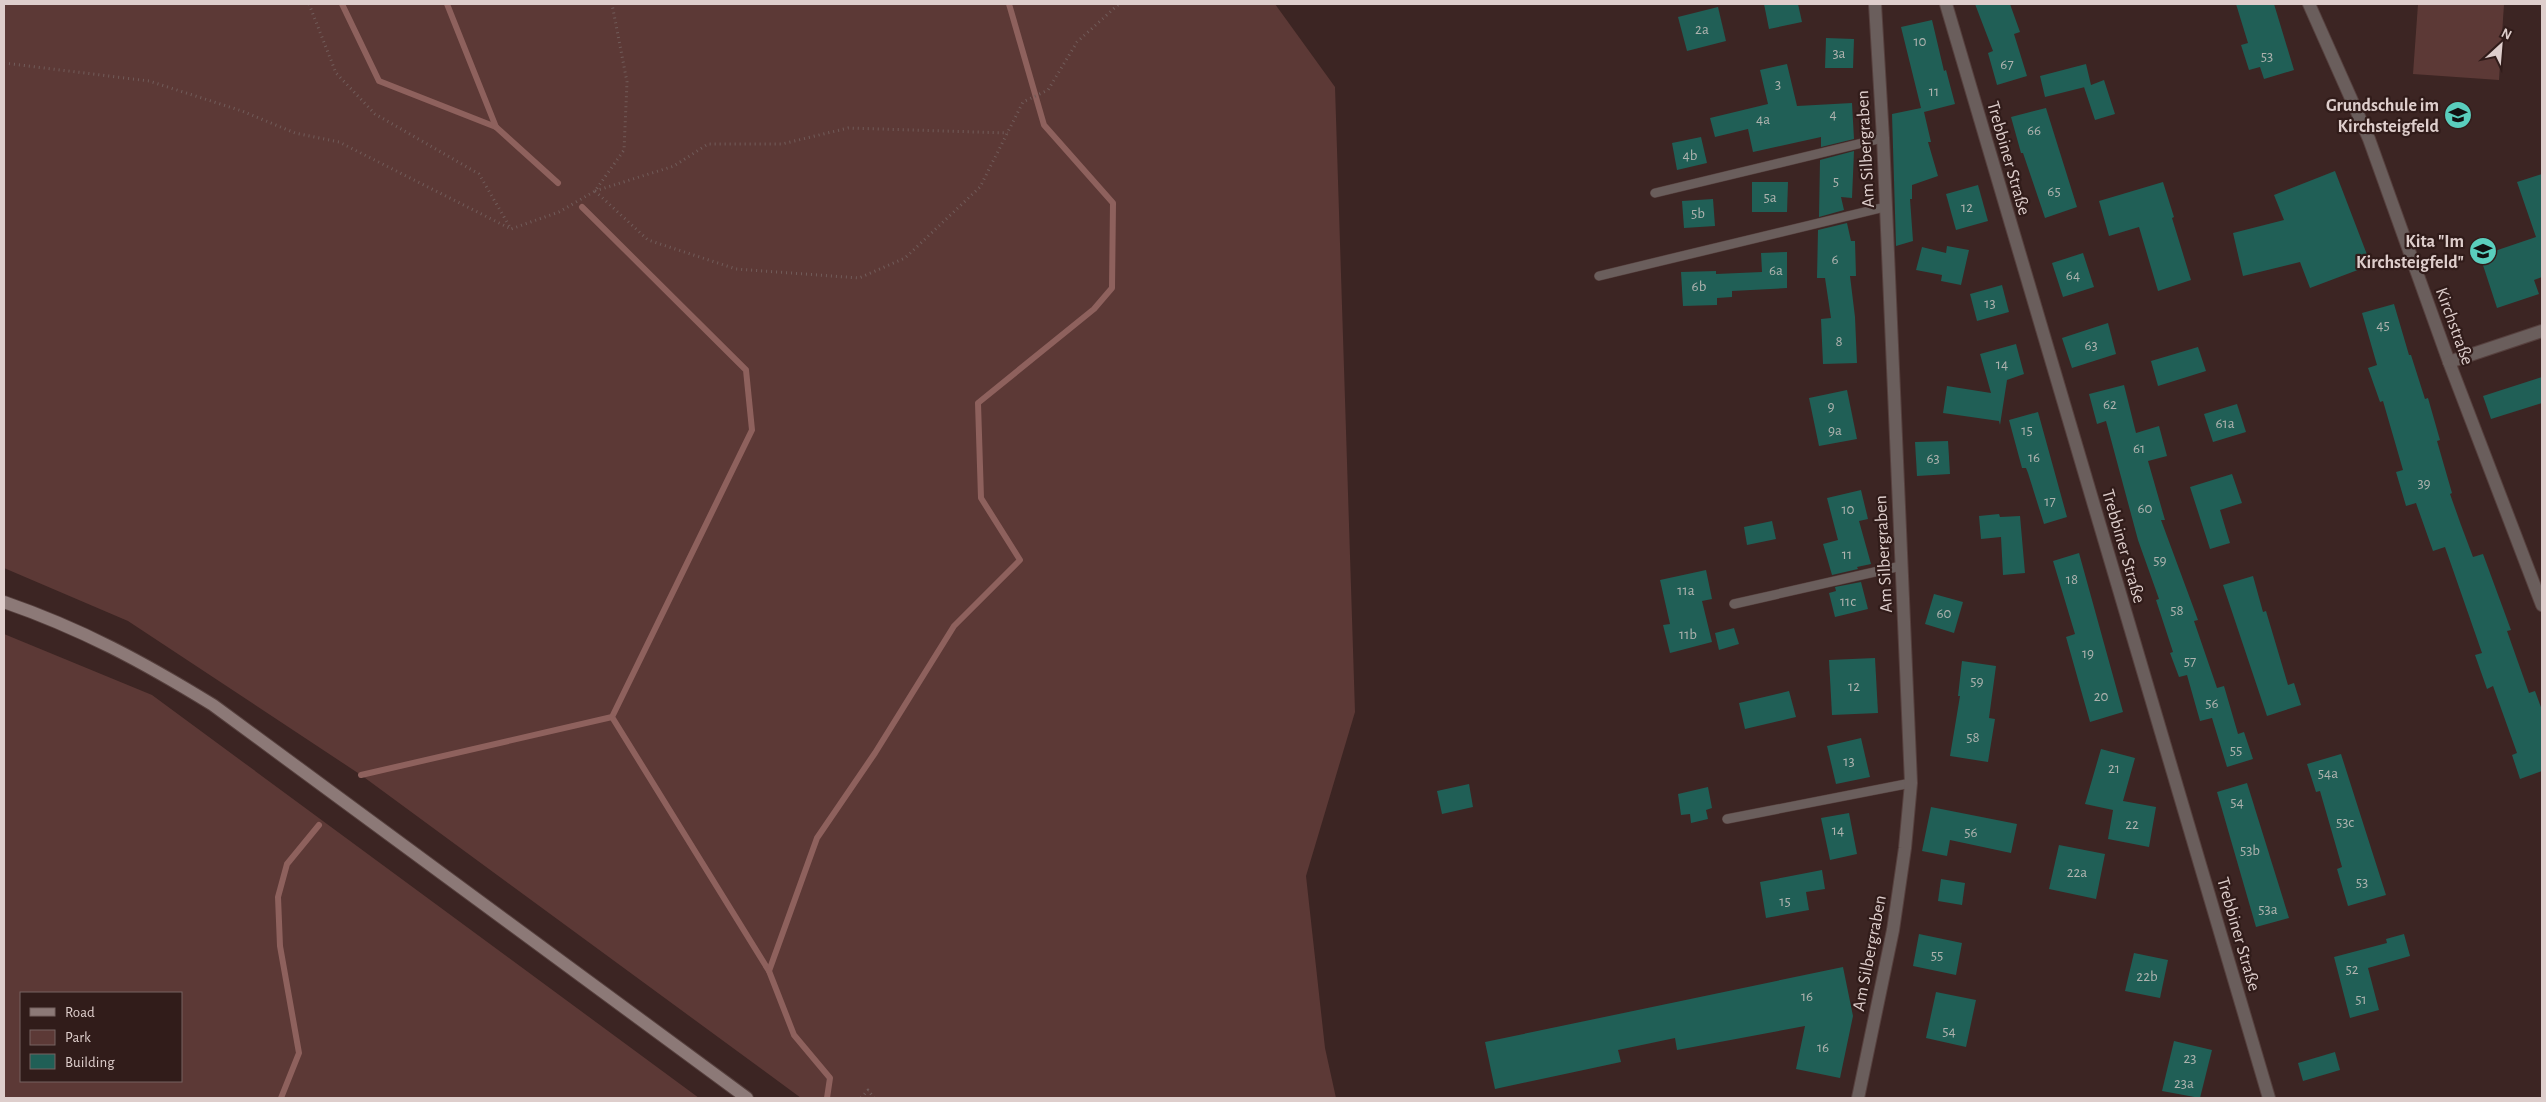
<svg xmlns="http://www.w3.org/2000/svg" width="2546" height="1102" viewBox="0 0 2546 1102" font-family="'Alegreya Sans',sans-serif">
	<rect width="100%" height="100%" fill="#3c2523"/>
	<g fill="#5c3936" fill-rule="evenodd">
		<polygon points="4,4 1275,4 1335,87 1355,712 1306,876 1325,1048 1336,1098 801,1098 361,775 128,621 4,568"/>
		<polygon points="2418,4 2504,4 2499,80 2413,74"/>
		<path d="M 4,634 L 152,695 L 699,1098 L 4,1098 ZM 21,993 L 181,993 L 181,1081 L 21,1081 Z"/>
	</g>
	<g fill="none" stroke-linecap="round" stroke-linejoin="round">
		<g stroke="#8e615d" stroke-width="6">
			<polyline points="342,4 379,81 496,127"/>
			<polyline points="447,4 496,127 558,183"/>
			<polyline points="582,207 746,370 752,430 612,717 769,971"/>
			<polyline points="361,775 612,717"/>
			<polyline points="281,1098 299,1053 280,946 278,897 287,864 319,825"/>
			<polyline points="827,1098 830,1078 794,1035 769,971 817,838 875,753 954,626 1020,560 981,498 978,403 1094,309 1112,288 1113,203 1044,125 1009,4"/>
		</g>
	</g>
	<g fill="#205f56">
		<polygon points="1764,4 1798,4 1802,22 1769,29"/>
		<polygon points="1975,4 2010,4 2020,32 2014,34 2027,76 1997,85 1988,53 1993,51"/>
		<polygon points="2236,4 2274,4 2294,70 2264,79 2260,67 2249,70 2241,45 2248,43"/>
		<polygon points="1718,7 1726,41 1687,51 1678,17"/>
		<polygon points="1932,20 1944,71 1946,70 1955,104 1924,112 1931,142 1928,142 1938,176 1912,185 1912,199 1910,199 1913,241 1896,246 1892,114 1921,108 1901,27"/>
		<polygon points="1826,38 1854,39 1853,68 1825,68"/>
		<polygon points="1787,64 1797,106 1852,103 1854,139 1821,147 1821,137 1753,152 1748,129 1715,137 1710,118 1768,104 1760,70"/>
		<polygon points="2086,64 2091,85 2104,80 2115,114 2095,120 2084,87 2089,86 2045,97 2040,76"/>
		<polygon points="2046,108 2077,207 2045,218 2023,153 2021,153 2011,117"/>
		<polygon points="1701,137 1707,163 1677,170 1672,143"/>
		<polygon points="1854,151 1852,198 1841,197 1844,210 1819,217 1820,160"/>
		<polygon points="2335,171 2371,265 2310,288 2300,262 2243,276 2233,233 2284,220 2274,195"/>
		<polygon points="2542,174 2542,277 2534,280 2539,294 2497,308 2480,256 2536,237 2517,182"/>
		<polygon points="1752,182 1788,182 1787,212 1752,212"/>
		<polygon points="2163,182 2174,217 2172,218 2191,280 2158,291 2139,227 2109,236 2099,201"/>
		<polygon points="1978,185 1988,221 1956,230 1946,194"/>
		<polygon points="1713,199 1715,226 1684,228 1682,201"/>
		<polygon points="1847,223 1851,241 1855,241 1856,276 1850,276 1855,317 1857,363 1823,364 1821,319 1831,318 1825,278 1817,278 1818,230"/>
		<polygon points="1947,246 1969,250 1961,285 1941,281 1942,275 1916,270 1922,247 1946,253"/>
		<polygon points="1787,252 1787,288 1732,291 1732,297 1717,298 1717,305 1683,306 1681,272 1716,271 1716,274 1762,272 1761,253"/>
		<polygon points="2083,253 2094,287 2063,297 2052,263"/>
		<polygon points="2002,285 2009,312 1977,321 1970,294"/>
		<polygon points="2394,304 2409,355 2411,355 2425,399 2428,398 2440,440 2437,441 2452,493 2450,494 2461,525 2473,557 2483,554 2511,630 2507,631 2529,693 2535,691 2542,710 2542,771 2520,779 2512,755 2517,753 2493,686 2487,689 2475,655 2482,653 2445,547 2433,551 2416,503 2406,506 2396,472 2403,470 2383,401 2380,402 2368,368 2377,365 2362,313"/>
		<polygon points="2108,323 2116,354 2072,368 2062,338"/>
		<polygon points="2016,344 2024,374 2007,380 2000,425 1999,421 1943,413 1947,386 1991,393 1980,354"/>
		<polygon points="2198,347 2206,371 2158,386 2151,361"/>
		<polygon points="2542,377 2542,403 2491,419 2483,396"/>
		<polygon points="2124,385 2136,433 2159,426 2167,456 2148,461 2165,520 2161,520 2198,620 2194,621 2217,688 2224,686 2238,734 2244,732 2253,759 2227,767 2212,718 2200,721 2187,675 2179,677 2170,653 2173,652 2156,600 2159,599 2138,540 2106,421 2097,424 2089,394"/>
		<polygon points="1847,390 1857,439 1819,446 1809,398"/>
		<polygon points="2237,404 2246,432 2213,442 2204,414"/>
		<polygon points="2038,412 2067,517 2044,524 2028,473 2026,468 2022,468 2009,420"/>
		<polygon points="1948,441 1950,474 1917,476 1915,442"/>
		<polygon points="2232,474 2242,503 2220,510 2230,543 2210,549 2190,487"/>
		<polygon points="1861,490 1868,519 1859,521 1871,564 1857,567 1858,569 1832,575 1823,544 1838,540 1827,498"/>
		<polygon points="1999,514 2000,517 2020,516 2025,573 2003,575 2001,537 1981,539 1979,516"/>
		<polygon points="1772,521 1776,539 1747,545 1744,527"/>
		<polygon points="2079,553 2123,712 2090,722 2066,637 2075,634 2053,561"/>
		<polygon points="1706,570 1712,599 1702,601 1712,642 1670,653 1663,625 1670,624 1660,580"/>
		<polygon points="2253,576 2263,612 2266,611 2288,685 2294,683 2301,705 2267,716 2223,585"/>
		<polygon points="1861,582 1868,609 1835,617 1829,593 1836,591 1835,587"/>
		<polygon points="1934,594 1963,602 1954,633 1925,624"/>
		<polygon points="1734,628 1739,644 1719,650 1715,633"/>
		<polygon points="1875,658 1878,713 1832,715 1829,660"/>
		<polygon points="1962,661 1996,666 1989,718 1995,719 1988,762 1950,756 1960,696 1958,696"/>
		<polygon points="1789,691 1796,717 1745,729 1739,703"/>
		<polygon points="1861,738 1870,777 1836,784 1827,746"/>
		<polygon points="2101,749 2135,758 2123,801 2156,807 2149,847 2108,839 2113,810 2085,804"/>
		<polygon points="2341,754 2386,895 2348,906 2337,869 2342,867 2320,791 2316,792 2307,764"/>
		<polygon points="2247,783 2289,918 2256,927 2217,792"/>
		<polygon points="1469,784 1473,807 1442,814 1437,791"/>
		<polygon points="1708,787 1712,808 1706,810 1708,819 1691,823 1690,814 1681,815 1678,794"/>
		<polygon points="1931,807 2017,824 2011,853 1950,840 1947,856 1922,851"/>
		<polygon points="1849,813 1857,854 1830,860 1821,818"/>
		<polygon points="2059,845 2105,854 2096,899 2049,889"/>
		<polygon points="1822,870 1825,889 1806,892 1809,910 1766,918 1760,882"/>
		<polygon points="1941,879 1965,883 1962,905 1938,901"/>
		<polygon points="1919,934 1962,943 1956,975 1913,966"/>
		<polygon points="2404,934 2410,956 2368,968 2379,1010 2350,1018 2334,957 2387,943 2386,939"/>
		<polygon points="2134,953 2168,960 2160,998 2125,991"/>
		<polygon points="1843,967 1853,1016 1840,1078 1796,1069 1805,1026 1677,1050 1675,1038 1618,1050 1621,1062 1495,1089 1485,1042"/>
		<polygon points="1936,992 1976,1000 1966,1047 1926,1038"/>
		<polygon points="2174,1041 2212,1050 2200,1098 2162,1091"/>
		<polygon points="2335,1052 2340,1070 2303,1081 2298,1063"/>
	</g>
	<g fill="none" stroke-linecap="round" stroke-linejoin="round">
		<g stroke="#56403e" stroke-width="10">
			<g id="lane">
				<polyline points="1655,193 1883,138"/>
				<polyline points="1599,276 1885,207"/>
				<polyline points="1734,604 1901,566"/>
				<polyline points="1727,819 1911,783"/>
			</g>
		</g>
		<g stroke="#56403e" stroke-width="14">
			<g id="street">
				<polyline points="1946,4 2269,1098"/>
				<polyline points="2309,4 2369,139 2449,362 2542,605"/>
				<polyline points="2449,362 2542,331"/>
				<polyline points="1858,1098 1893,930 1905,848 1911,783 1883,138 1875,4"/>
			</g>
		</g>
		<g stroke="#56403e" stroke-width="14">
			<path id="secondary" d="M 4,602 C 82,629 143,662 213,705 L 747,1098"/>
		</g>
		<g stroke="#715c5a" stroke-width="3" stroke-dasharray="1 4" stroke-linecap="butt">
			<polyline points="309,4 336,73 375,114 479,174 511,229 559,212 595,191 624,150 627,82 612,4"/>
			<polyline points="4,63 149,81 242,111 295,133 339,142 511,229"/>
			<polyline points="595,191 648,240 736,269 859,278 905,258 980,187 1023,102 1048,90 1077,42 1119,4"/>
			<polyline points="595,191 674,166 708,144 782,144 848,128 1008,133"/>
			<polyline points="861,1098 868,1090 874,1098"/>
		</g>
		<use href="#lane" stroke="#6a5e5c" stroke-width="9"/>
		<use href="#street" stroke="#6a5e5c" stroke-width="12"/>
		<use href="#secondary" stroke="#8c7977" stroke-width="12"/>
	</g>
	<defs>
		<g id="school-disc" transform="scale(1.4375)"><circle r="9.5" fill="#5acebd" stroke="#311c1a"/><path d="M0-5L7-2L0 1L-7-2ZM-4 1L0 2.5L4 1V4Q0 6-4 4Z" fill="#111"/></g>
	</defs>
	<g fill-rule="evenodd">
		<use href="#school-disc" x="2458" y="115"/>
		<use href="#school-disc" x="2483" y="251"/>
	</g>
	<g text-anchor="middle" stroke-width="4.5" stroke-linejoin="round" paint-order="stroke">
		<g font-size="15" fill="#aeb2ae">
			<text x="1702" y="34">2a</text>
			<text x="1920" y="46">10</text>
			<text x="1839" y="58">3a</text>
			<text x="2267" y="61">53</text>
			<text x="2007" y="69">67</text>
			<text x="1778" y="89">3</text>
			<text x="1934" y="96">11</text>
			<text x="1833" y="119">4</text>
			<text x="1763" y="124">4a</text>
			<text x="2034" y="135">66</text>
			<text x="1690" y="160">4b</text>
			<text x="1836" y="186">5</text>
			<text x="2054" y="196">65</text>
			<text x="1770" y="202">5a</text>
			<text x="1967" y="212">12</text>
			<text x="1698" y="218">5b</text>
			<text x="1835" y="264">6</text>
			<text x="1776" y="275">6a</text>
			<text x="2073" y="280">64</text>
			<text x="1699" y="291">6b</text>
			<text x="1990" y="308">13</text>
			<text x="2383" y="330">45</text>
			<text x="1839" y="346">8</text>
			<text x="2091" y="350">63</text>
			<text x="2002" y="369">14</text>
			<text x="2110" y="409">62</text>
			<text x="1831" y="411">9</text>
			<text x="2225" y="428">61a</text>
			<text x="1835" y="435">9a</text>
			<text x="2027" y="435">15</text>
			<text x="2139" y="453">61</text>
			<text x="2034" y="462">16</text>
			<text x="1933" y="463">63</text>
			<text x="2424" y="488">39</text>
			<text x="2050" y="506">17</text>
			<text x="2145" y="513">60</text>
			<text x="1848" y="514">10</text>
			<text x="1847" y="559">11</text>
			<text x="2160" y="565">59</text>
			<text x="2072" y="584">18</text>
			<text x="1686" y="595">11a</text>
			<text x="1848" y="606">11c</text>
			<text x="2177" y="615">58</text>
			<text x="1944" y="618">60</text>
			<text x="1688" y="639">11b</text>
			<text x="2088" y="658">19</text>
			<text x="2190" y="666">57</text>
			<text x="1977" y="686">59</text>
			<text x="1854" y="691">12</text>
			<text x="2101" y="701">20</text>
			<text x="2212" y="708">56</text>
			<text x="1973" y="742">58</text>
			<text x="2236" y="755">55</text>
			<text x="1849" y="766">13</text>
			<text x="2114" y="773">21</text>
			<text x="2328" y="778">54a</text>
			<text x="2237" y="807">54</text>
			<text x="2345" y="827">53c</text>
			<text x="2132" y="829">22</text>
			<text x="1838" y="835">14</text>
			<text x="1971" y="837">56</text>
			<text x="2250" y="855">53b</text>
			<text x="2077" y="877">22a</text>
			<text x="2362" y="887">53</text>
			<text x="1785" y="906">15</text>
			<text x="2268" y="914">53a</text>
			<text x="1937" y="960">55</text>
			<text x="2352" y="974">52</text>
			<text x="2147" y="981">22b</text>
			<text x="1807" y="1001">16</text>
			<text x="2361" y="1004">51</text>
			<text x="1949" y="1036">54</text>
			<text x="1823" y="1052">16</text>
			<text x="2190" y="1063">23</text>
			<text x="2184" y="1088">23a</text>
		</g>
		<g font-size="18" font-weight="bold" fill="#dececc" stroke="#311c1a" text-anchor="end">
			<text x="2439" y="111">Grundschule im<tspan x="2439" dy="21">Kirchsteigfeld</tspan></text>
			<text x="2464" y="247">Kita "Im<tspan x="2464" dy="21">Kirchsteigfeld"</tspan></text>
		</g>
		<g font-size="18" fill="#dececc" stroke="#311c1a">
			<text transform="translate(1865 149) rotate(-93)" y="6">Am Silbergraben</text>
			<text transform="translate(2009 158) rotate(74)" y="6">Trebbiner Straße</text>
			<text transform="translate(2455 326) rotate(70)" y="6">Kirchstraße</text>
			<text transform="translate(2124 546) rotate(74)" y="6">Trebbiner Straße</text>
			<text transform="translate(1883 554) rotate(-93)" y="6">Am Silbergraben</text>
			<text transform="translate(2239 934) rotate(74)" y="6">Trebbiner Straße</text>
			<text transform="translate(1869 953) rotate(-79)" y="6">Am Silbergraben</text>
		</g>
	</g>
	<rect width="2546" height="1102" fill="none" stroke="#dececc" stroke-width="10"/>
	<rect x="20" y="992" width="162" height="90" fill="#311c1a" stroke="#766361"/>
	<rect x="30" y="1008" width="25" height="8" fill="#8c7977" stroke="#766361"/>
	<text x="65" y="1017" font-size="15" fill="#dececc">Road</text>
	<rect x="30" y="1030" width="25" height="15" fill="#5c3936" stroke="#766361"/>
	<text x="65" y="1042" font-size="15" fill="#dececc">Park</text>
	<rect x="30" y="1054" width="25" height="15" fill="#205f56" stroke="#766361"/>
	<text x="65" y="1067" font-size="15" fill="#dececc">Building</text>
	<g transform="translate(2501 45) rotate(26)" stroke="#311c1a" stroke-width="4" paint-order="stroke">
	<path d="M0-4L9 19L0 12L-9 19Z" fill="#dececc"/>
	<text y="-8" font-size="14" font-weight="bold" text-anchor="middle" fill="#dececc">N</text>
	</g>
</svg>
